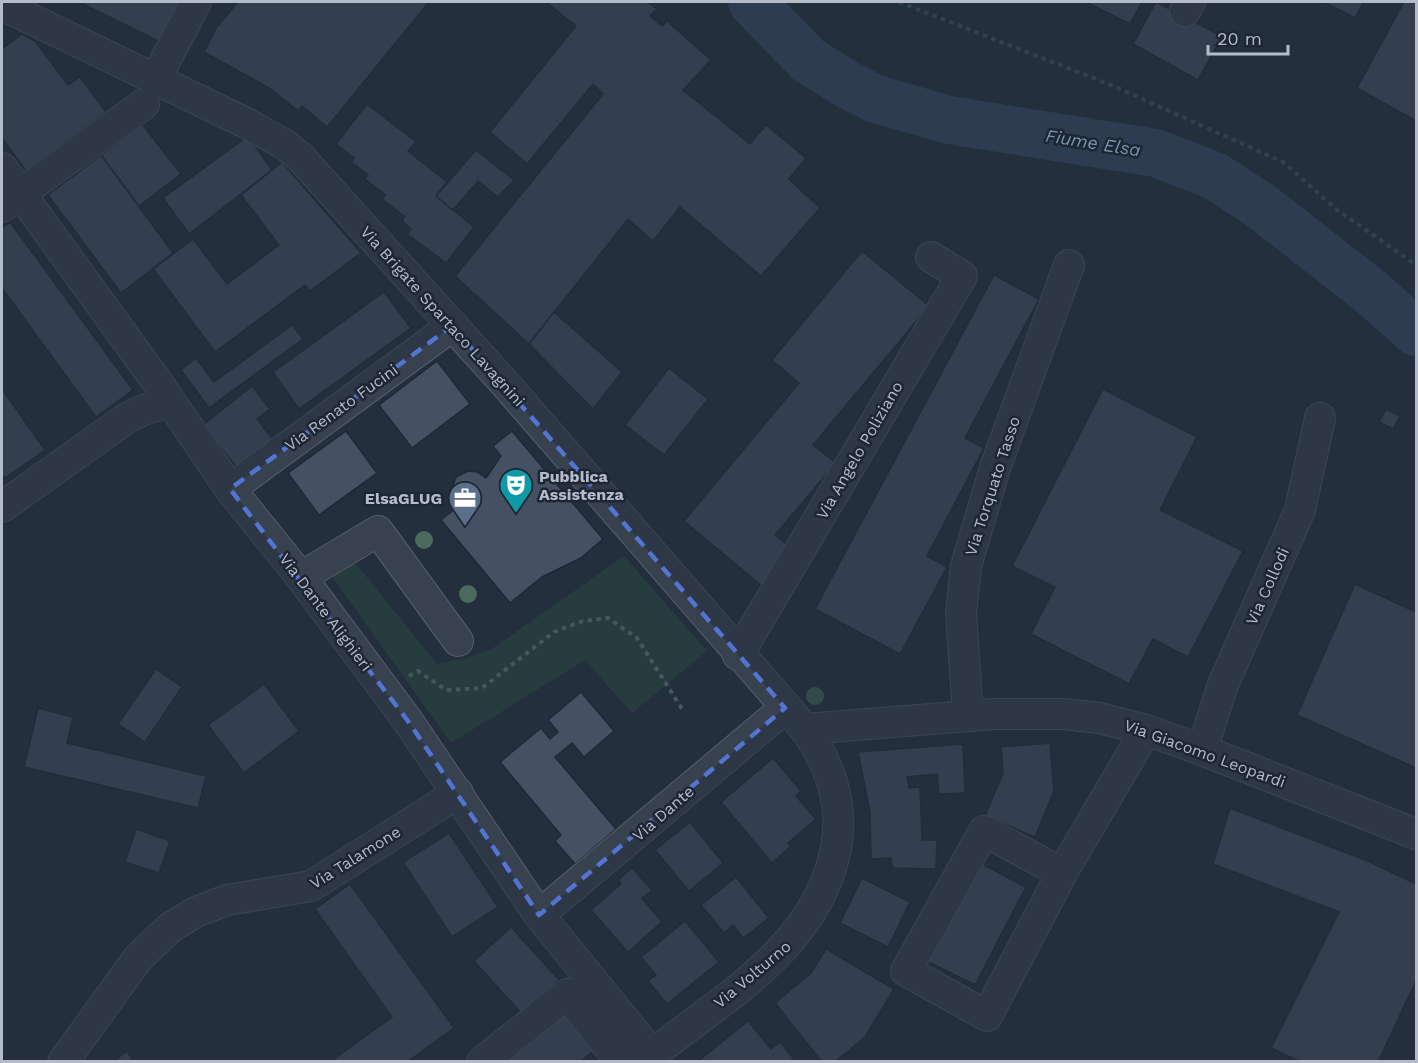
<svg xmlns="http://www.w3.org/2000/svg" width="1418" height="1063" viewBox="0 0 1418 1063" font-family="'Work Sans',sans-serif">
	<rect width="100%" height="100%" fill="#242f3e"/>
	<polygon fill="#263c3f" points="624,556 707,651 632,713 585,660 451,743 331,575 353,560 437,664 468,658 493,648"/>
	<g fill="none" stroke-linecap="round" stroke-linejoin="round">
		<polyline stroke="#394c67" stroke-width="48" points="752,2 808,60 848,85 876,99 949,120 1156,153 1215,176 1261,206 1371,292 1416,332"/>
	</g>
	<g fill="#455162" stroke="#1f2835" stroke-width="1.5">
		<polygon points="79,2 180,2 160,42"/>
		<polygon points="238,2 429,2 327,127 302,106 298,111 271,89 204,52 216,28"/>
		<polygon points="546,2 647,2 657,9 650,16 662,26 667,21 711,60 683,90 750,144 766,125 806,158 789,179 820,208 761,276 680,207 653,241 628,219 529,344 455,276 603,94 593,84 527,164 490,132 576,26"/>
		<polygon points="1086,2 1142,2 1130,24"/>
		<polygon points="1156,2 1222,36 1198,80 1133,44"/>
		<polygon points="1324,2 1364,2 1355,18"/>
		<polygon points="1404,2 1416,3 1416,121 1357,88"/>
		<polygon points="22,34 35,41 68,85 80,77 106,112 26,171 2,138 2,49"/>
		<polygon points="367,104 416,142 408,151 447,182 436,196 474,227 446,263 407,234 411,229 402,221 405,217 382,199 385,195 365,179 368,175 351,162 354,158 336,144"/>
		<polygon points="142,124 181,174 139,206 101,155"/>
		<polygon points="248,136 272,170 189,234 163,198"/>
		<polygon points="476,150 514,180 498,197 478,181 453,210 436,196"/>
		<polygon points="101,155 173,253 121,293 48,195"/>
		<polygon points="282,162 361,253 310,291 305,285 215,352 153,269 193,239 227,284 279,245 241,195"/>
		<polygon points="10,222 133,390 96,417 2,288 2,228"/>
		<polygon points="862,251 929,306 813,445 836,463 775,535 792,549 762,586 684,521 799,383 772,360"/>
		<polygon points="994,275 1039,299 965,438 984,448 927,556 947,567 900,654 815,609"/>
		<polygon points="384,292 411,328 299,409 273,372"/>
		<polygon points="554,312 622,372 593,409 529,344"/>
		<polygon points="292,325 303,339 209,408 181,370 196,358 214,382"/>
		<polygon points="437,361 470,404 412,448 379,405"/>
		<polygon points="669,368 708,399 664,455 625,425"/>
		<polygon points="252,386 270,409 257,419 273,440 237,468 203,425"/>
		<polygon points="2,389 45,450 5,478 2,474"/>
		<polygon points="1103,389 1197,437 1160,510 1243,551 1188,657 1153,639 1129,684 1031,634 1055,587 1012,566"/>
		<polygon points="1386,409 1400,416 1393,429 1379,422"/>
		<polygon points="346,431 377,473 319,515 288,473"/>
		<polygon points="512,431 603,539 581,558 542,577 510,603 441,520 457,507 450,494 456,477 468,471 477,472 486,478 501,456 493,446"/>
		<polygon points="1355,584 1416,612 1416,768 1297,715"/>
		<polygon points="156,669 182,687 145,742 118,724"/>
		<polygon points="264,684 299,731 244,773 208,725"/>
		<polygon points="581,692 614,731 584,757 572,743 555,757 616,829 575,864 555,841 561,835 500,762 541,728 550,739 558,732 548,720"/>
		<polygon points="38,708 73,717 67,743 206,776 198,808 24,767"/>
		<polygon points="1050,743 1054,791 1035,837 985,816 1003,773 1001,747"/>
		<polygon points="963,744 965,793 939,794 937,774 907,777 909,788 920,787 922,840 937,840 936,869 892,868 891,858 871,859 870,812 858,752"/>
		<polygon points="773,758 801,791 796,796 816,819 788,843 791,846 772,863 721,802"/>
		<polygon points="1230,808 1370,862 1416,884 1416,981 1378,1062 1301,1062 1271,1048 1339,912 1213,864"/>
		<polygon points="690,822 723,863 689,891 655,850"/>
		<polygon points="136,829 170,841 159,873 125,862"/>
		<polygon points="449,833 498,907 452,937 403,862"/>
		<polygon points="978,862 1026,887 975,985 927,961"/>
		<polygon points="632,868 652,890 642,898 662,922 628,952 591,910 621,884 618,880"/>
		<polygon points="736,877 769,918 743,938 733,925 724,933 701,905"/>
		<polygon points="862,878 910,902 888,947 840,923"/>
		<polygon points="350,884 454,1028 407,1062 330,1062 392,1017 315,909"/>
		<polygon points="685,921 719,962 667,1004 648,981 656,975 641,957"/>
		<polygon points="511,927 559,980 521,1013 474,961"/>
		<polygon points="826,949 894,989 865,1037 835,1062 822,1062 775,1003 811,973"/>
		<polygon points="561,1003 597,1048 580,1062 488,1062"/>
		<polygon points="748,1021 771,1049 780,1042 794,1059 791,1062 697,1062"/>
		<polygon points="127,1051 134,1062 113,1062"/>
	</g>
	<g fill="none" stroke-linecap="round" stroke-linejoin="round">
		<g stroke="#565f6c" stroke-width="32">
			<g id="minor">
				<path d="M 2,5 L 246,123 L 284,144 L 300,157 L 508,387 L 805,729 C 830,764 844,805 836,848 C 817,950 717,1001 643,1062"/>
				<polyline points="1185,11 1190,2"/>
				<polyline points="155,80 196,2"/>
				<polyline points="2,168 158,383 230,489 301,577 408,721 539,915 652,1054"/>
				<polyline points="2,207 144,104"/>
				<polyline points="230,489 452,326"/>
				<polyline points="2,507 127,418 143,410 170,402"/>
				<polyline points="301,577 378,531 458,641"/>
				<polyline points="738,655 962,276 931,257"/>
				<polyline points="968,715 961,613 966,566 995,468 1069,265"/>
				<polyline points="805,729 994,714 1064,714 1099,718 1146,730 1202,750 1416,834"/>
				<polyline points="1202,750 1222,687 1300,510 1320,418"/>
				<polyline points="1062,873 984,831 906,971 987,1016 1062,873 1146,730"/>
				<polyline points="539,915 785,708"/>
				<polyline points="63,1062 139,957 171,927 196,912 227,900 311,886 458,793"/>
				<polyline points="482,1062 567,994 621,1062"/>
			</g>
		</g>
		<g stroke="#44595c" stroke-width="4" stroke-dasharray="4.5 4.5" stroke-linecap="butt">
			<polyline points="899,2 1111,85 1283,162 1336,209 1416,265"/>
			<polyline points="409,676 418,671 446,690 482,688 554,632 583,621 608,618 637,638 684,712"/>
		</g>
		<use href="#minor" stroke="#38414e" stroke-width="30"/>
	</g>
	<g fill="#4b6a5d">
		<circle cx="424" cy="540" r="9"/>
		<circle cx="468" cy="594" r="9"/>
		<circle cx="815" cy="696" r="9"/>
	</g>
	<path d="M0 0H1418V1063H0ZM 452,326 L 785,708 L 539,915 L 408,721 L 230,489 Z" fill="#242f3e" fill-opacity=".55" fill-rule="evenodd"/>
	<path fill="none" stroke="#5274d3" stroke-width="4.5" stroke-dasharray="12 8" stroke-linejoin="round" d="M 452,326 L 785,708 L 539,915 L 408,721 L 230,489 Z"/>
	<defs>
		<g id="theatre-pin" transform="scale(1.725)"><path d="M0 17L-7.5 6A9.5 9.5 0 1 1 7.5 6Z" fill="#0f9aa8" stroke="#1d2633"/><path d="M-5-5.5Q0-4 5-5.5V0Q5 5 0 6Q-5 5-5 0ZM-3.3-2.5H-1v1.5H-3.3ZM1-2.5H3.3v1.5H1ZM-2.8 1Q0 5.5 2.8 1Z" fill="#fff"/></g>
		<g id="office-pin" transform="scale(1.725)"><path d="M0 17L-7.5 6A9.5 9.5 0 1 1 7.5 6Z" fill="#5c6f8a" stroke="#1d2633"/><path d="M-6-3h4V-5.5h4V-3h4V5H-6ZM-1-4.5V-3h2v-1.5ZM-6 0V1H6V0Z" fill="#fff"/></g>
	</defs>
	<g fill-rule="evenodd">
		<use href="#theatre-pin" x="516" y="485"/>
		<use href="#office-pin" x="465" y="498"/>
	</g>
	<g text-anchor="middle" stroke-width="5" stroke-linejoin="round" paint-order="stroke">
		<g font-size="16" fill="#b4bcc9" stroke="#1d2633">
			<text transform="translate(443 316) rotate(48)" y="6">Via Brigate Spartaco Lavagnini</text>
			<text transform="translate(341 407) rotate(-36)" y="6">Via Renato Fucini</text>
			<text transform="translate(859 450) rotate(-60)" y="6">Via Angelo Poliziano</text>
			<text transform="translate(992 486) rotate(-72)" y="6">Via Torquato Tasso</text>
			<text transform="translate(1267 586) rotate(-66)" y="6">Via Collodi</text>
			<text transform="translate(326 612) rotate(53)" y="6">Via Dante Alighieri</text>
			<text transform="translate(1205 753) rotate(20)" y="6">Via Giacomo Leopardi</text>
			<text transform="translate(663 813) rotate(-41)" y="6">Via Dante</text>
			<text transform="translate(355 857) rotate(-32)" y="6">Via Talamone</text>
			<text transform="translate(752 974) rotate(-40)" y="6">Via Volturno</text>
		</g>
		<g font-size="16" font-weight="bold" fill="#b4bcc9" stroke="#1d2633" text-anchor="start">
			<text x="539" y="482">Pubblica<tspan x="539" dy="18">Assistenza</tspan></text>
			<text x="442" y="504" text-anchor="end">ElsaGLUG</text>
		</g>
		<g font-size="18" font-style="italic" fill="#7c92b1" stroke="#1d2633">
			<text transform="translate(1093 143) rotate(9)" y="6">Fiume Elsa</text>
		</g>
	</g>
	<rect width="1418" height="1063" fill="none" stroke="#b4bcc9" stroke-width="6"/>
	<path d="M1208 45v9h80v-9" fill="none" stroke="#b4bcc9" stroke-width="3"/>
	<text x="1217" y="45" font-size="18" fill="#b4bcc9" stroke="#1d2633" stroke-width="4.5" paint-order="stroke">20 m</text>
</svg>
